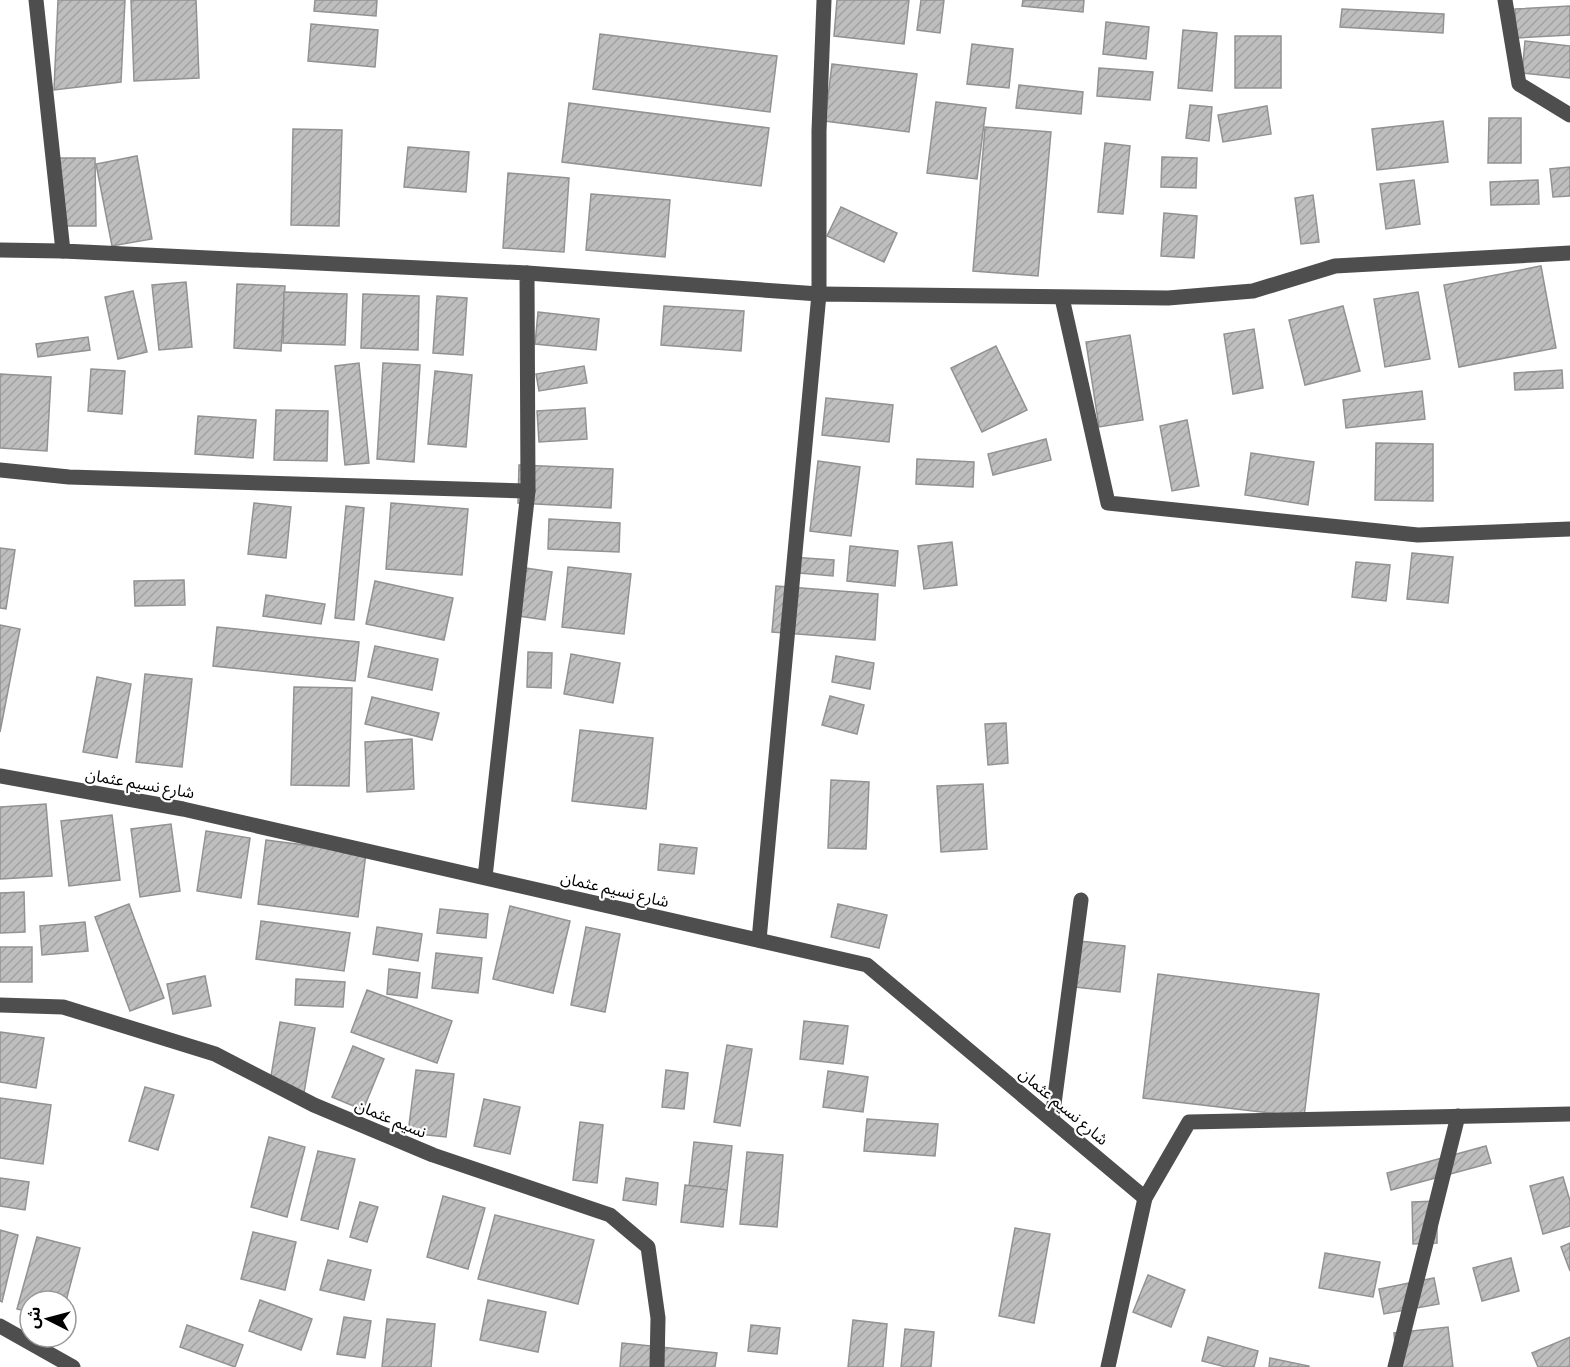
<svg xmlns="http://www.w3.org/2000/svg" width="1570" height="1367" viewBox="0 0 1570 1367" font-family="'Roboto Condensed','Noto Sans Arabic',sans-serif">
	<defs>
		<pattern id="building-hatch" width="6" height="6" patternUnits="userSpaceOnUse" patternTransform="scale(1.5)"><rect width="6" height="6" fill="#bebebe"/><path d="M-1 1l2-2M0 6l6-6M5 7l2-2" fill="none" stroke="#a2a2a2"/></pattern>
	</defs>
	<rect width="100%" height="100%" fill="#fff"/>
	<g fill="url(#building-hatch)" stroke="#929292" stroke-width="1.5">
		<polygon points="58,0 125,0 121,82 54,90"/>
		<polygon points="131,0 196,0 199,78 134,81"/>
		<polygon points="315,0 377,0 376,16 314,11"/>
		<polygon points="837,0 909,0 904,44 834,36"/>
		<polygon points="921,0 944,0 940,33 917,30"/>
		<polygon points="1023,0 1084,0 1083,12 1022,6"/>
		<polygon points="1570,6 1570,35 1516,38 1515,9"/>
		<polygon points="1342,9 1444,14 1443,33 1340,27"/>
		<polygon points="1106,22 1149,27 1146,59 1103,54"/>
		<polygon points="311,24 378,30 375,67 308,61"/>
		<polygon points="1183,30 1217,33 1212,91 1178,88"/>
		<polygon points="600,34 777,56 770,112 593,89"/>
		<rect x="1235" y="36" width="46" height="52"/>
		<polygon points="1525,41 1570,46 1570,78 1522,73"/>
		<polygon points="972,44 1013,49 1009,88 967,84"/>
		<polygon points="832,64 917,74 909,132 825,121"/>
		<polygon points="1099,68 1153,72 1150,100 1097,96"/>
		<polygon points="1019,85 1083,92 1081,114 1016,108"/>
		<polygon points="936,102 986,108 977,179 927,173"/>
		<polygon points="569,103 769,128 761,186 562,162"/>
		<polygon points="1190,105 1212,107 1209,141 1186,138"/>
		<polygon points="1267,106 1271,134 1223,142 1218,115"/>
		<polygon points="1489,118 1521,118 1521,163 1488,163"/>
		<polygon points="1443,121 1448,162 1377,170 1372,129"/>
		<polygon points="985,127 1051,132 1038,276 973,271"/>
		<polygon points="293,129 342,130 339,226 291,225"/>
		<polygon points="1105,143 1130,146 1123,214 1098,212"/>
		<polygon points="408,147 469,152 466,192 404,187"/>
		<polygon points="137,156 152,239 112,246 96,164"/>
		<polygon points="1162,157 1197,158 1196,188 1161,187"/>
		<polygon points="56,158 95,158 96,226 57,226"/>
		<polygon points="1570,167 1570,196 1553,197 1550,169"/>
		<polygon points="508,173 569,178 564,252 503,248"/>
		<polygon points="1414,180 1420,224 1386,229 1380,184"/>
		<polygon points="1538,180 1539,204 1491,205 1490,182"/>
		<polygon points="591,194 670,200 665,257 586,250"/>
		<polygon points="1313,195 1319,242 1301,244 1295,198"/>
		<polygon points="841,207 897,233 884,262 827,236"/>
		<polygon points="1164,213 1197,216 1194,258 1161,256"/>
		<polygon points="1541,266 1556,348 1459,367 1444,285"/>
		<polygon points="186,282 192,347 159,350 152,285"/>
		<polygon points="237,284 285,286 281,351 234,348"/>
		<polygon points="133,291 147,352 118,359 105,297"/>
		<polygon points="284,292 347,294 345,345 283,343"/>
		<polygon points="1418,292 1430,359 1385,367 1374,299"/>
		<polygon points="363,294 419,296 418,350 361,348"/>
		<polygon points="437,296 467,298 463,355 433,353"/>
		<polygon points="664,306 744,311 741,351 661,345"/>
		<polygon points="1343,306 1360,371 1305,385 1289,320"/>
		<polygon points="538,312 599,319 596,350 535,344"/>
		<polygon points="1254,329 1263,388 1233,394 1224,334"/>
		<polygon points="1130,335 1143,420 1099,427 1086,342"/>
		<polygon points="88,337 90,350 38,357 36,344"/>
		<polygon points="996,346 1027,410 982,432 951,368"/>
		<polygon points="359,363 369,463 345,465 335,366"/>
		<polygon points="383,363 420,365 414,462 377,459"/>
		<polygon points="584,366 587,383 539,391 536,374"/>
		<polygon points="91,369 125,371 122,414 88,411"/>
		<polygon points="1562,370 1563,388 1515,390 1514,373"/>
		<polygon points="435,371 472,375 466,447 428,444"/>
		<polygon points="0,374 51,377 47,451 0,448"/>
		<polygon points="1422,391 1425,419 1346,428 1343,400"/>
		<polygon points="826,398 893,405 889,442 822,435"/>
		<polygon points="585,408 587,439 539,442 537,411"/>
		<polygon points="276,410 328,411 327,461 274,460"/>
		<polygon points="198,416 256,420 253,458 195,454"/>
		<polygon points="1187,420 1199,486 1172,491 1160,426"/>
		<polygon points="1046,439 1051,460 993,475 988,454"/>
		<polygon points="1376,443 1433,444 1433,501 1375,500"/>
		<polygon points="1251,453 1314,462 1308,505 1245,495"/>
		<polygon points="917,459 974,462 973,487 916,484"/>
		<polygon points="818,461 860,467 851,536 810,531"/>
		<polygon points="519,465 613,469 611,508 518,503"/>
		<polygon points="254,503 291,507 286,558 248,554"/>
		<polygon points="391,503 468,509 462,575 386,569"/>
		<polygon points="346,506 364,508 354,620 335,618"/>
		<polygon points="549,519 620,523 619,552 548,549"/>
		<polygon points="952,542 957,585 924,589 918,546"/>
		<polygon points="850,546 898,551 895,586 847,581"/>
		<polygon points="0,548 15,550 6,609 0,608"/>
		<polygon points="1412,553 1453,557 1448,603 1407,599"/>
		<polygon points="790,557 834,560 833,576 788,572"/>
		<polygon points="1356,562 1390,565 1386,601 1352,597"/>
		<polygon points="519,567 552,572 545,620 512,615"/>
		<polygon points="568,567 631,574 624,634 562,627"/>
		<polygon points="184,580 185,605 135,606 134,581"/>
		<polygon points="375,581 453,598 444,640 366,624"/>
		<polygon points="776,586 878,594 875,640 772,632"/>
		<polygon points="266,595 325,604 321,624 263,616"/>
		<polygon points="0,625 20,629 0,732"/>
		<polygon points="217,627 359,642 355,681 213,666"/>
		<polygon points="375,646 438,659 432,690 368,677"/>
		<polygon points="528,652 552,653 551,688 527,687"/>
		<polygon points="571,654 620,663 613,703 564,694"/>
		<polygon points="836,656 874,663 870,689 832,682"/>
		<polygon points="145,674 192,679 182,767 136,762"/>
		<polygon points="97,677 131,684 117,758 83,752"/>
		<polygon points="294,687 352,688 349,786 291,785"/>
		<polygon points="830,696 864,705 857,734 822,725"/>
		<polygon points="372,697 439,713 432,740 365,724"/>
		<polygon points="1006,723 1008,763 988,765 985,724"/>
		<polygon points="580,730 653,738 646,809 572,801"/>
		<polygon points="412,739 414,789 367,792 365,742"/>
		<polygon points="831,780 869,782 866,849 828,848"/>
		<polygon points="983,784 987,849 941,852 937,786"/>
		<polygon points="46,804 52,876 0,879 0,807"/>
		<polygon points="112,815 120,880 69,886 61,821"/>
		<polygon points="171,824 180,891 140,897 131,829"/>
		<polygon points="206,831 250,838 241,898 197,891"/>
		<polygon points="266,840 366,853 358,917 258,904"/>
		<polygon points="660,844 697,848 694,874 658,870"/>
		<polygon points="24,892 25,932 0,933 0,893"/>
		<polygon points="129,904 164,998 130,1011 95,917"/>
		<polygon points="838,904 887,915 879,948 831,937"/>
		<polygon points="510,906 570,921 553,993 493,979"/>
		<polygon points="440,909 488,914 486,938 437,933"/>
		<polygon points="261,921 350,933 344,971 256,959"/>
		<polygon points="85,922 88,951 42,955 40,926"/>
		<polygon points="377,927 422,934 418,961 373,954"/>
		<polygon points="586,927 620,934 605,1012 571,1005"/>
		<polygon points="1079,941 1125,946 1120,992 1075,987"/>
		<rect x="0" y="947" width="32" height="35"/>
		<polygon points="436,953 482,958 478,993 432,988"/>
		<polygon points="389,969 420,973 417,998 387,994"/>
		<polygon points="1158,974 1319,994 1304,1117 1143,1098"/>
		<polygon points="205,976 211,1006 173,1014 167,984"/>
		<polygon points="296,979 345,982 343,1007 295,1005"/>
		<polygon points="367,990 452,1021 437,1063 351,1032"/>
		<polygon points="804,1021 848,1026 843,1064 800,1059"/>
		<polygon points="280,1022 315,1028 304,1093 269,1088"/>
		<polygon points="0,1032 44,1038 36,1088 0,1082"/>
		<polygon points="727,1045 752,1049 740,1126 714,1122"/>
		<polygon points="353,1046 384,1059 363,1110 332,1097"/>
		<polygon points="416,1070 454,1074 446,1137 408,1133"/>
		<polygon points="666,1070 688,1073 684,1109 662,1107"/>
		<polygon points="828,1071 868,1077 863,1112 823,1107"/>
		<polygon points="145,1087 174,1095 158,1150 129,1141"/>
		<polygon points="0,1098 51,1105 43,1164 0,1158"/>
		<polygon points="484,1099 520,1107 510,1154 474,1146"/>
		<polygon points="867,1119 938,1124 935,1156 864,1151"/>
		<polygon points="580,1122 603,1125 597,1183 573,1180"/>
		<polygon points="269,1137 305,1147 287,1217 251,1207"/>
		<polygon points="694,1142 732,1146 727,1190 689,1186"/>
		<polygon points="1486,1146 1491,1163 1391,1190 1387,1173"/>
		<polygon points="318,1151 355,1159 338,1229 301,1220"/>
		<polygon points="747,1152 783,1155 777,1227 740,1224"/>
		<polygon points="1563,1177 1570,1201 1570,1226 1543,1234 1530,1186"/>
		<polygon points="0,1178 29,1182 25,1210 0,1206"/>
		<polygon points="626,1178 658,1183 656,1205 623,1200"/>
		<polygon points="685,1185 727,1190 723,1227 681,1222"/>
		<polygon points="443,1196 485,1208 468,1269 427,1257"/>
		<polygon points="1437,1201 1437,1243 1413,1244 1412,1202"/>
		<polygon points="360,1202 378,1207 367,1242 350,1237"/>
		<polygon points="495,1215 594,1240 578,1304 478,1279"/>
		<polygon points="1015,1228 1050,1234 1034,1323 999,1316"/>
		<polygon points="0,1230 18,1235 2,1302 0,1301"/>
		<polygon points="253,1232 296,1242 285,1290 241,1279"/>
		<polygon points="37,1237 80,1248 66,1301 30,1301 30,1312 17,1309"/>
		<polygon points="1570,1243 1570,1271 1561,1247"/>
		<polygon points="1325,1253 1380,1262 1373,1297 1319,1288"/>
		<polygon points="1511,1258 1519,1291 1482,1301 1473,1268"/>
		<polygon points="328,1260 371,1270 364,1300 320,1290"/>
		<polygon points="1148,1275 1185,1290 1171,1327 1133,1312"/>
		<polygon points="1434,1278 1439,1304 1384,1314 1379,1289"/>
		<polygon points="260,1300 312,1319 301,1350 249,1331"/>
		<polygon points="488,1300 546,1312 538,1352 480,1340"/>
		<polygon points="344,1317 371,1321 365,1358 337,1354"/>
		<polygon points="387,1319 435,1324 431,1367 382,1367"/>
		<polygon points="853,1320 887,1324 883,1367 848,1367"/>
		<polygon points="187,1325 243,1345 235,1367 180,1347"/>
		<polygon points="751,1325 780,1328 777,1354 748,1351"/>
		<polygon points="1448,1327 1453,1367 1397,1367 1394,1333"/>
		<polygon points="905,1329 934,1332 931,1367 901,1367"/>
		<polygon points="1208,1337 1258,1351 1254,1367 1226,1367 1202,1361"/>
		<polygon points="1570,1337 1570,1367 1538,1367 1532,1353"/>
		<polygon points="622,1343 717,1353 715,1367 620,1367"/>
		<polygon points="1270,1358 1309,1366 1309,1367 1269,1367"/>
	</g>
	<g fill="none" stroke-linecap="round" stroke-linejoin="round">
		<g stroke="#4e4e4e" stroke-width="15">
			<polyline points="36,0 63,251 527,273 528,491 485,877"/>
			<polyline points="1505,0 1519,84 1570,115"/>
			<polyline points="0,250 63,251"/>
			<polyline points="527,273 819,294 819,131 824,0"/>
			<polyline points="1062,298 1108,503 1418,535 1570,529"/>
			<polyline points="0,470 69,477 528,491"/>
			<polyline points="0,776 183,809 867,965 1145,1198"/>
			<polyline points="759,940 819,294 1168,298 1253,291 1335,266 1570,253"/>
			<polyline points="0,1005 63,1007 215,1054 314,1105 433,1155 610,1215 648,1247 658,1318 657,1367"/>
			<polyline points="1052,1119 1081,900"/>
			<polyline points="0,1326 73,1367"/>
			<polyline points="1108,1367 1145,1198 1189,1122 1570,1114"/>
			<polyline points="1395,1367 1458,1116"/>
		</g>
	</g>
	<g text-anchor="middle" stroke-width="4.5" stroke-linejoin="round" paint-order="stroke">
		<g font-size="16" fill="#000" stroke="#fff">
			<text transform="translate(140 783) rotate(10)" y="6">شارع نسيم عثمان</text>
			<text transform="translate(615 889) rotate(13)" y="6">شارع نسيم عثمان</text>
			<text transform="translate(1064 1106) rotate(40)" y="6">شارع نسيم عثمان</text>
			<text transform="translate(391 1118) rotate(23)" y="6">نسيم عثمان</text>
		</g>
	</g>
	<g transform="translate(48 1319) rotate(276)"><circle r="28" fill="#ffffff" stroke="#999999" stroke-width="1.5"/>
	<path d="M0-4.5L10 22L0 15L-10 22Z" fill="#000000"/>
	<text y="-9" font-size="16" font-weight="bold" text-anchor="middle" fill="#000000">ش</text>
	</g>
</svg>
